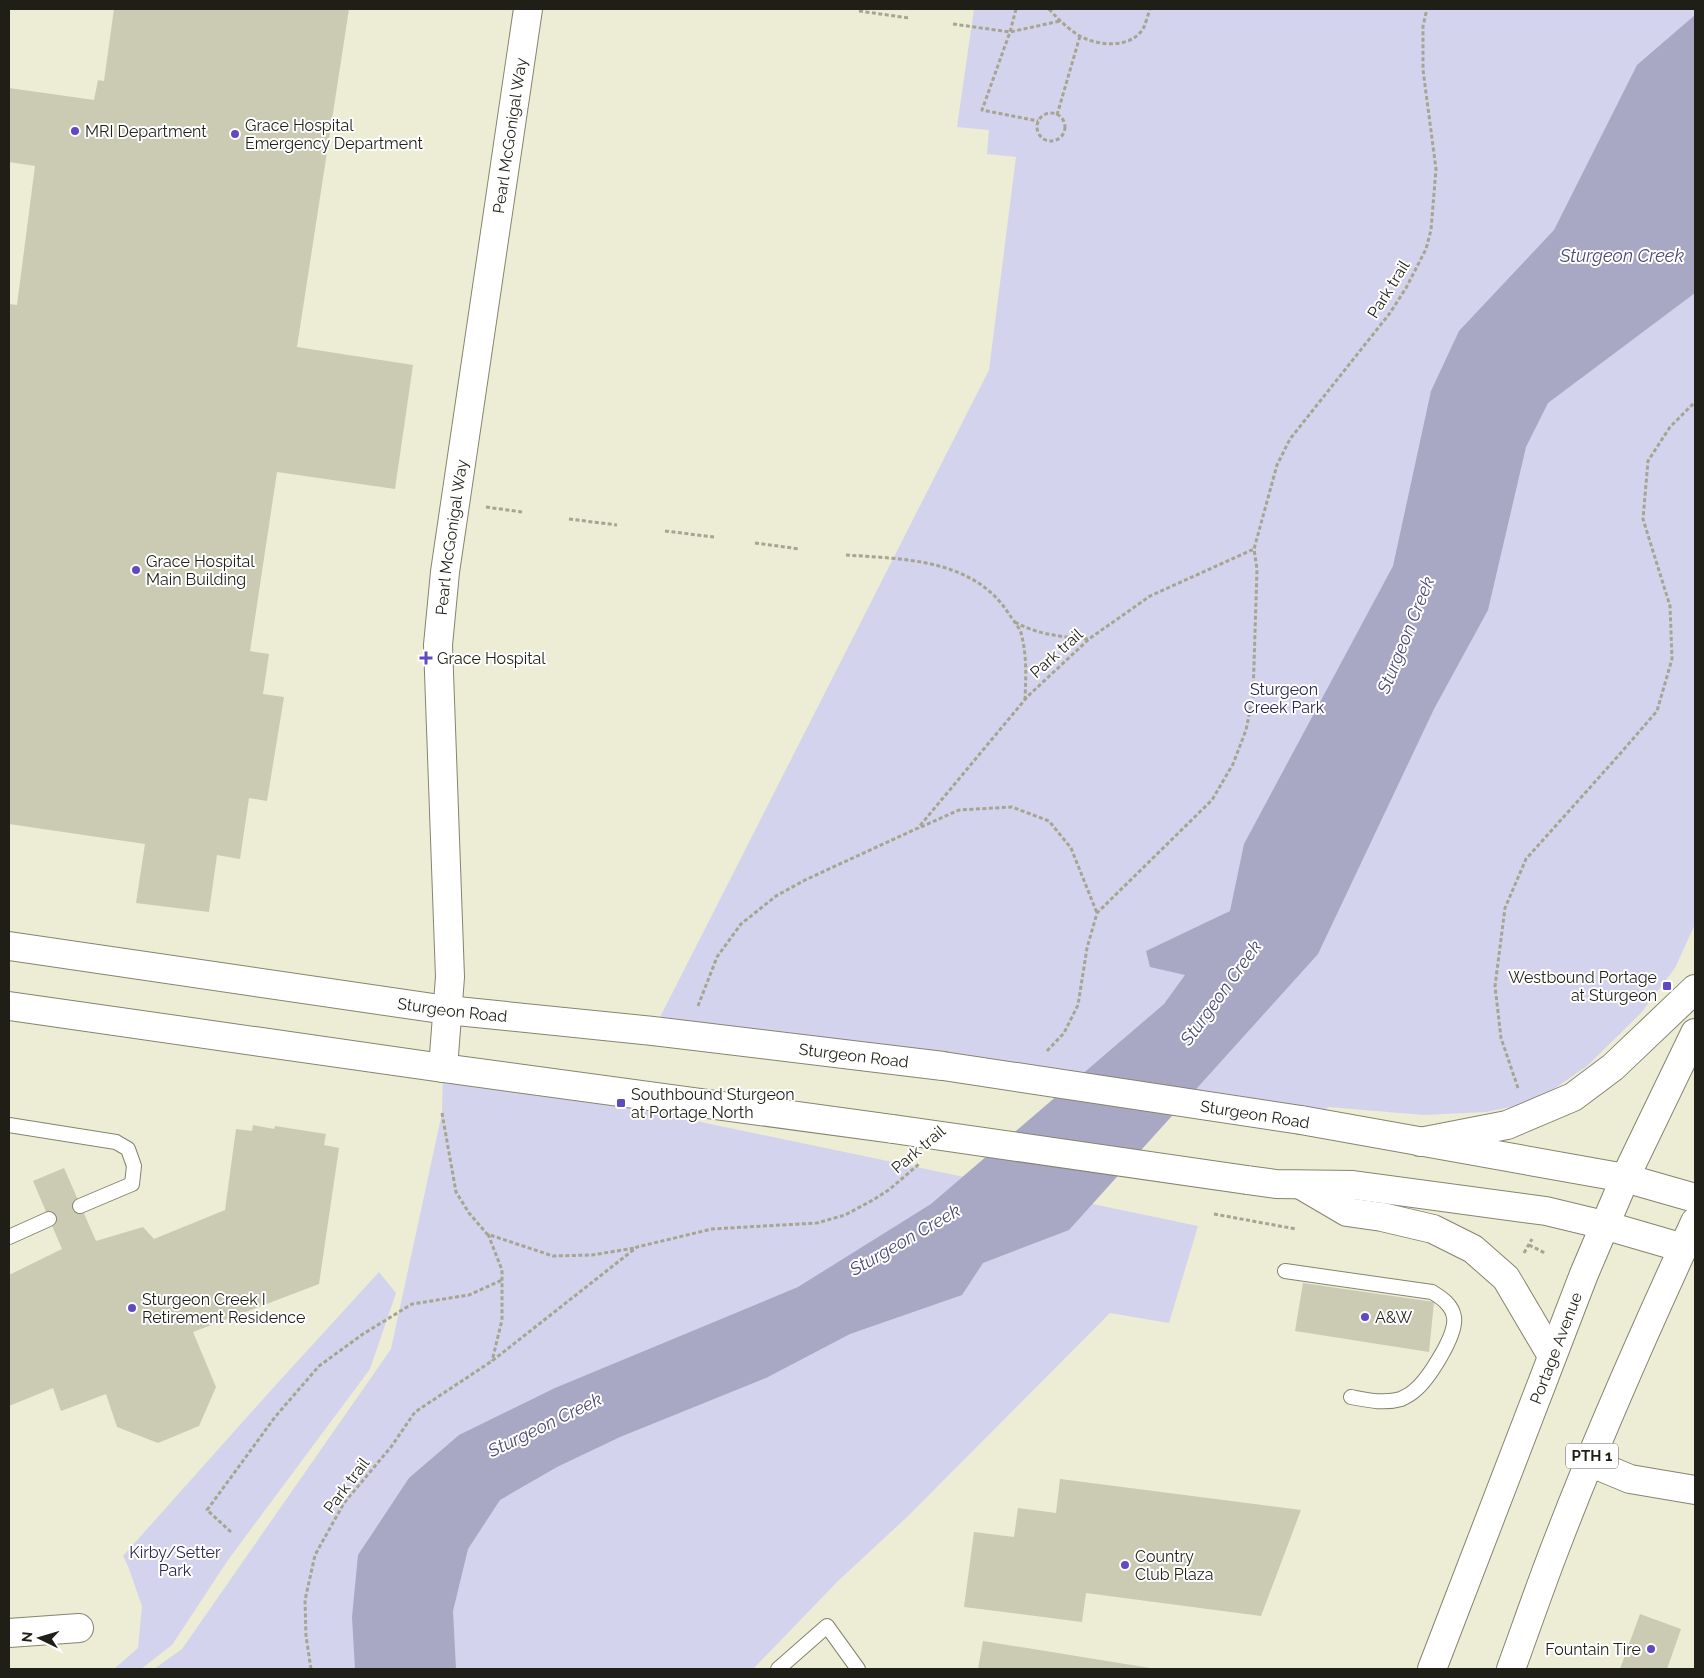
<svg xmlns="http://www.w3.org/2000/svg" width="1704" height="1678" viewBox="0 0 1704 1678" font-family="Raleway,sans-serif">
	<rect width="100%" height="100%" fill="#edecd4"/>
	<g fill="#d4d3ed">
		<polygon points="974,9 1695,9 1695,924 1675,968 1641,1013 1587,1066 1535,1102 1486,1112 1424,1115 1329,1107 1301,1120 653,1031 989,370 1016,157 987,154 989,130 957,127"/>
		<polygon points="443,1068 1198,1226 1169,1323 1110,1313 907,1517 838,1581 753,1669 154,1669 182,1649 391,1349 442,1113"/>
		<polygon points="379,1272 396,1293 370,1369 228,1560 172,1645 141,1669 114,1669 138,1648 142,1606 128,1566 123,1556 273,1388"/>
	</g>
	<polygon fill="#a8a7c4" points="1695,15 1695,293 1548,403 1526,447 1488,610 1434,709 1318,954 1069,1230 983,1263 962,1295 850,1334 766,1378 620,1437 557,1467 500,1500 468,1549 453,1611 456,1669 355,1669 352,1617 358,1555 409,1478 459,1435 555,1388 798,1287 931,1204 1164,1004 1185,975 1150,967 1146,951 1230,911 1244,844 1393,566 1431,391 1459,331 1554,230 1637,65"/>
	<g fill="#cbcab2">
		<polygon points="114,9 349,9 297,347 413,365 395,489 277,472 250,651 269,654 263,694 284,697 267,801 249,798 240,859 217,855 209,912 136,903 145,844 9,824 9,304 17,305 35,166 9,162 9,88 94,100 98,80 104,81"/>
		<polygon points="253,1125 274,1129 275,1126 326,1134 324,1145 339,1148 319,1284 193,1332 216,1387 199,1426 158,1443 117,1427 106,1394 61,1411 53,1388 9,1406 9,1275 62,1249 33,1181 64,1168 96,1241 143,1227 154,1239 225,1210 236,1129 252,1131"/>
		<polygon points="1303,1283 1434,1302 1429,1352 1295,1331"/>
		<polygon points="1060,1479 1301,1510 1261,1616 1086,1593 1082,1622 964,1607 974,1532 1014,1537 1018,1508 1056,1513"/>
		<polygon points="1640,1614 1681,1629 1667,1669 1620,1669"/>
		<polygon points="983,1641 1150,1668 1150,1669 978,1669"/>
	</g>
	<g fill="none" stroke-linecap="round" stroke-linejoin="round">
		<g stroke="#86846e" stroke-width="16">
			<g id="lane">
				<polyline points="9,1125 116,1142 128,1149 134,1166 132,1184 80,1206"/>
				<polyline points="9,1237 49,1219"/>
				<path d="M 1285,1271 L 1432,1292 C 1442,1298 1452,1305 1454,1317 C 1457,1335 1428,1380 1414,1391 C 1411,1394 1405,1397 1401,1399 C 1384,1404 1367,1400 1351,1397"/>
				<polyline points="778,1669 827,1626 858,1669"/>
			</g>
		</g>
		<g stroke="#86846e" stroke-width="30">
			<g id="street">
				<path id="s1" d="M 443,1068 L 450,977 L 438,645 L 445,572 L 528,9"/>
				<polyline points="1589,1462 1630,1479 1695,1490"/>
				<polyline points="9,1633 79,1628"/>
			</g>
		</g>
		<g stroke="#86846e" stroke-width="30">
			<g id="secondary">
				<path id="s2" d="M 9,946 L 447,1010 L 653,1031 L 943,1066"/>
				<polyline points="9,1006 443,1068 893,1129"/>
				<polyline points="1301,1120 1625,1178 1695,1198"/>
				<polyline points="1247,1180 1276,1184 1353,1185 1546,1211 1604,1225 1683,1248"/>
			</g>
		</g>
		<g stroke="#86846e" stroke-width="30">
			<g id="highway">
				<polyline points="1420,1142 1507,1125 1573,1097 1613,1067 1695,989"/>
				<polyline points="1301,1185 1347,1212 1382,1217 1433,1229 1473,1249 1506,1278 1552,1356"/>
				<path id="s3" d="M 1432,1669 L 1584,1274 L 1625,1178 L 1695,1033"/>
				<path d="M 1511,1669 C 1527,1625 1542,1581 1559,1538 C 1600,1431 1647,1326 1695,1222"/>
			</g>
		</g>
		<g stroke="#a6a592" stroke-width="3" stroke-dasharray="4 2.5" stroke-linecap="butt">
			<polyline points="1016,9 1010,32 982,110 1038,121"/>
			<path d="M 1049,9 C 1058,19 1066,27 1078,35 C 1096,46 1132,50 1144,27 C 1146,22 1148,15 1150,9"/>
			<polyline points="859,11 909,18"/>
			<polyline points="953,24 1010,32 1060,21"/>
			<circle cx="1051" cy="127" r="14"/>
			<polyline points="1057,115 1080,36"/>
			<polyline points="486,507 522,512"/>
			<polyline points="569,519 617,525"/>
			<polyline points="665,531 714,537"/>
			<polyline points="755,543 800,549"/>
			<path d="M 846,555 C 905,559 974,559 1009,614 C 1013,620 1019,627 1021,633 C 1027,655 1026,677 1025,699"/>
			<path d="M 1015,622 C 1038,635 1063,637 1089,639"/>
			<polyline points="921,827 959,810 1012,807 1049,821 1071,848 1097,913"/>
			<polyline points="698,1006 717,957 741,924 776,896 805,880 918,828 1028,696 1089,639 1150,596 1254,549"/>
			<polyline points="1047,1051 1064,1033 1078,1005 1087,948 1097,913 1212,800 1233,764 1246,730 1253,696 1257,569 1254,549 1277,465 1290,439 1390,313 1406,288 1426,249 1431,230 1436,169 1423,70 1423,26 1427,9"/>
			<polyline points="1518,1088 1501,1038 1495,986 1505,908 1526,859 1619,755 1657,711 1672,659 1670,606 1643,519 1648,461 1670,427 1695,402"/>
			<polyline points="442,1113 456,1192 469,1213 487,1234 553,1256 592,1255 635,1248"/>
			<polyline points="1214,1214 1296,1229"/>
			<polyline points="488,1234 502,1270 502,1320 492,1361"/>
			<polyline points="1529,1245 1545,1253"/>
			<polyline points="1524,1253 1532,1239"/>
			<polyline points="231,1532 207,1510 275,1417 319,1366 363,1334 412,1304 469,1295 502,1280"/>
			<polyline points="311,1669 306,1636 305,1600 315,1555 344,1503 391,1447 415,1412 492,1361 637,1247 712,1229 817,1223 845,1215 873,1200 890,1189 919,1164"/>
		</g>
		<use href="#lane" stroke="#fff" stroke-width="14"/>
		<use href="#street" stroke="#fff" stroke-width="28"/>
		<use href="#secondary" stroke="#fff" stroke-width="28"/>
		<use href="#highway" stroke="#fff" stroke-width="28"/>
		<g stroke="#86846e" stroke-width="30" stroke-linecap="butt">
			<g id="secondary-bridge">
				<polyline points="943,1066 1301,1120"/>
				<polyline points="893,1129 1247,1180"/>
			</g>
		</g>
		<use href="#secondary-bridge" stroke="#fff" stroke-width="28"/>
	</g>
	<g fill="#604ac2" stroke="#fff" stroke-width="2">
		<circle cx="75" cy="131" r="5"/>
		<circle cx="235" cy="134" r="5"/>
		<circle cx="136" cy="570" r="5"/>
		<path d="M423.5 650.5h5v5h5v5h-5v5h-5v-5h-5v-5h5z"/>
		<rect x="1662" y="981" width="10" height="10" rx="2.5"/>
		<rect x="616" y="1098" width="10" height="10" rx="2.5"/>
		<circle cx="132" cy="1308" r="5"/>
		<circle cx="1365" cy="1317" r="5"/>
		<circle cx="1125" cy="1565" r="5"/>
		<circle cx="1651" cy="1649" r="5"/>
	</g>
	<g text-anchor="middle" stroke-width="4" stroke-linejoin="round" paint-order="stroke">
		<rect fill="#fff" stroke="#63625d" stroke-width="1" x="1566" y="1443.5" width="52" height="25" rx="4"/>
		<g font-size="15" font-weight="bold" fill="#201f17">
			<text x="1592" y="1461">PTH 1</text>
		</g>
		<g font-size="16" fill="#201f17" stroke="#fff" text-anchor="start">
			<text x="245" y="131">Grace Hospital<tspan x="245" dy="18">Emergency Department</tspan></text>
			<text x="85" y="137">MRI Department</text>
			<text x="146" y="567">Grace Hospital<tspan x="146" dy="18">Main Building</tspan></text>
			<text x="437" y="664">Grace Hospital</text>
			<text x="1657" y="983" text-anchor="end">Westbound Portage<tspan x="1657" dy="18">at Sturgeon</tspan></text>
			<text x="631" y="1100">Southbound Sturgeon<tspan x="631" dy="18">at Portage North</tspan></text>
			<text x="142" y="1305">Sturgeon Creek I<tspan x="142" dy="18">Retirement Residence</tspan></text>
			<text x="1375" y="1323">A&amp;W</text>
			<text x="1135" y="1562">Country<tspan x="1135" dy="18">Club Plaza</tspan></text>
			<text x="1641" y="1655" text-anchor="end">Fountain Tire</text>
		</g>
		<g font-size="16" fill="#201f17" stroke="#fff">
			<text dy="6" stroke="none"><textPath href="#s1" startOffset="938">Pearl McGonigal Way</textPath></text>
			<text transform="translate(1388 289) rotate(-58)" y="6">Park trail</text>
			<text dy="6" stroke="none"><textPath href="#s1" startOffset="532">Pearl McGonigal Way</textPath></text>
			<text transform="translate(1056 653) rotate(-42)" y="6">Park trail</text>
			<text dy="6" stroke="none"><textPath href="#s2" startOffset="448">Sturgeon Road</textPath></text>
			<text dy="6" stroke="none"><textPath href="#s2" startOffset="852">Sturgeon Road</textPath></text>
			<text transform="translate(1255 1114) rotate(9)" y="6">Sturgeon Road</text>
			<text transform="translate(918 1149) rotate(-40)" y="6">Park trail</text>
			<text dy="6" stroke="none"><textPath href="#s3" startOffset="344">Portage Avenue</textPath></text>
			<text transform="translate(346 1485) rotate(-53)" y="6">Park trail</text>
		</g>
		<g font-size="16" fill="#2c2850" stroke="#fff">
			<text x="1284" y="695">Sturgeon<tspan x="1284" dy="18">Creek Park</tspan></text>
			<text x="175" y="1558">Kirby/Setter<tspan x="175" dy="18">Park</tspan></text>
		</g>
		<g font-size="18" font-style="italic" fill="#4d4975" stroke="#fff">
			<text x="1622" y="262">Sturgeon Creek</text>
			<text transform="translate(1406 635) rotate(-68)" y="6">Sturgeon Creek</text>
			<text transform="translate(1221 993) rotate(-54)" y="6">Sturgeon Creek</text>
			<text transform="translate(905 1240) rotate(-30)" y="6">Sturgeon Creek</text>
			<text transform="translate(545 1425) rotate(-26)" y="6">Sturgeon Creek</text>
		</g>
	</g>
	<rect width="1704" height="1678" fill="none" stroke="#201f17" stroke-width="20"/>
	<g transform="translate(40 1638) rotate(275)" stroke="#ffffff" stroke-width="4" paint-order="stroke">
	<path d="M0-4L9 19L0 12L-9 19Z" fill="#201f17"/>
	<text y="-8" font-size="14" font-weight="bold" text-anchor="middle" fill="#201f17">N</text>
	</g>
</svg>
